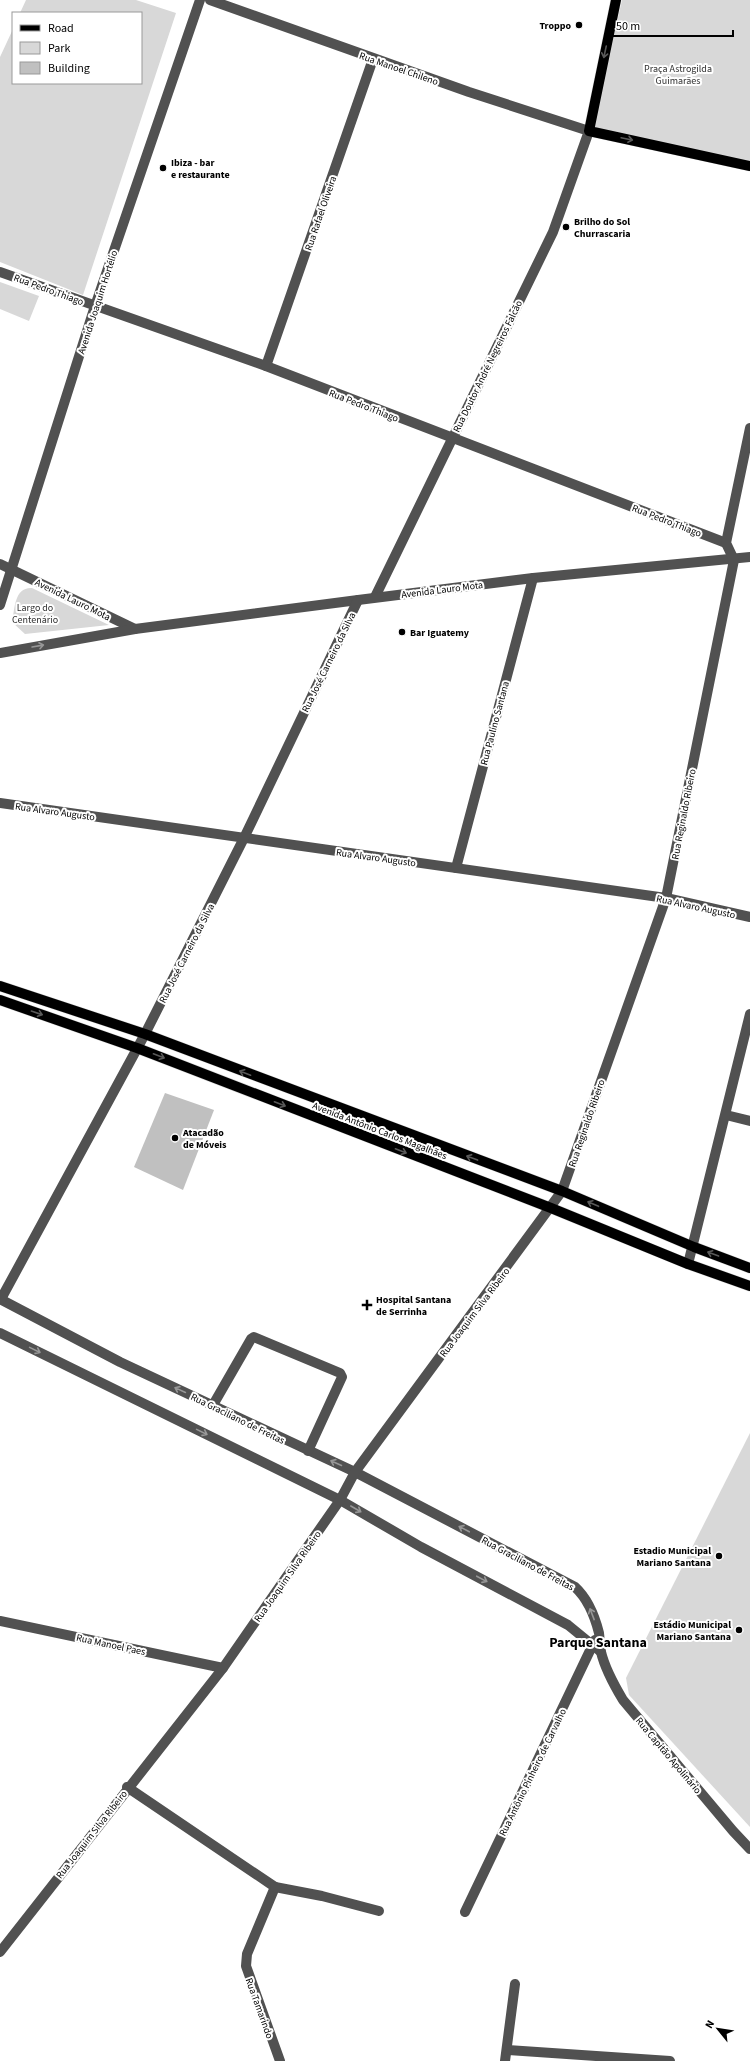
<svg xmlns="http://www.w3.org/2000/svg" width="750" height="2061" viewBox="0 0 750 2061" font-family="'Source Sans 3',sans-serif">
	<rect width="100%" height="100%" fill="#fff"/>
	<g fill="#d8d8d8">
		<polygon points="26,0 136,0 176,13 83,295 0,262 0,57 13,29 13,83 141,83 141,13 20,13"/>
		<polygon points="622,0 750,0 750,165 592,129"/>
		<polygon points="0,282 39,296 29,321 0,309"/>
		<path d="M 31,588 L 32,588 L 109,625 L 25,634 L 12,622 C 15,609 14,588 31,588 Z"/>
		<polygon points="750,1433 750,1827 629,1695 626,1678"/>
	</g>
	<polygon fill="#c0c0c0" points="165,1093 214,1110 183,1190 134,1167"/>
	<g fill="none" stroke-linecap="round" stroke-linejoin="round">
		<g stroke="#dbdbdb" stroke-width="11">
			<g id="major">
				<polyline points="616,0 589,131 750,166"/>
				<polyline points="0,986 145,1034 562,1191 694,1247 750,1268"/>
				<polyline points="0,1000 137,1048 551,1208 688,1264 750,1286"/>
			</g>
		</g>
		<g stroke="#515151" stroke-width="10">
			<polyline points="210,0 469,92 589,131 553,232 375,597"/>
			<polyline points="0,272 266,366 726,543"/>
			<polyline points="266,366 373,59"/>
			<polyline points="0,564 135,629"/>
			<polyline points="0,605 95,306 200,0"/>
			<polyline points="0,653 135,629 358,600 533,578 750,557"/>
			<polyline points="0,803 666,898 750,917"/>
			<polyline points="456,868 533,578"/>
			<polyline points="726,1115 750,1121"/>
			<polyline points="688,1264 750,1014"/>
			<path d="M 0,1299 L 120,1362 L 355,1472 L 575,1587 C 587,1598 595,1617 599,1633 C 600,1639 599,1646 601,1652 C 605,1669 614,1685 623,1700 L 733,1831 L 750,1849"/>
			<polyline points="1,1299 145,1034 244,838 358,600"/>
			<polyline points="0,1333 340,1500 421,1547 568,1625 601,1652"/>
			<polyline points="213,1405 251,1339 254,1337 340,1373 342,1377 308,1451"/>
			<polyline points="0,1621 223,1668"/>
			<polyline points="127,1787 275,1887 247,1954 246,1966 280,2061"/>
			<polyline points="275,1887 322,1896 379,1911"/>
			<polyline points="465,1912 595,1640"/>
			<polyline points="0,1952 223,1668 340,1500 355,1472 562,1191 666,898 734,560 726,543 750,428"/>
			<polyline points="507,2050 670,2061"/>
			<polyline points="505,2061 515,1984"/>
		</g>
		<use href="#major" stroke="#000" stroke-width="10"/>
	</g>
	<defs><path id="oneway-shaft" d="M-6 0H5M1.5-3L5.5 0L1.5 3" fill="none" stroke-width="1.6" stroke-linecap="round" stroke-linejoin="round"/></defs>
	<g stroke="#595959">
		<use href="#oneway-shaft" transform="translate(605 52) rotate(102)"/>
		<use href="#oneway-shaft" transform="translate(627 139) rotate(12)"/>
		<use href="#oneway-shaft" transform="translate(37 1013) rotate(19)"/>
		<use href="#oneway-shaft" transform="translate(159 1056) rotate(21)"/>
		<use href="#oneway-shaft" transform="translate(245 1073) rotate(-159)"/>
		<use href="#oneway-shaft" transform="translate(280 1104) rotate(21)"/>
		<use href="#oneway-shaft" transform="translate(401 1151) rotate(21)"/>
		<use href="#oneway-shaft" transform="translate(472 1158) rotate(-160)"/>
		<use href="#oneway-shaft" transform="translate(593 1204) rotate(-157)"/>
		<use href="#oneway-shaft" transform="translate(713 1254) rotate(-160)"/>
	</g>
	<g stroke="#979797">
		<use href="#oneway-shaft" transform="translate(38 646) rotate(-10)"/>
		<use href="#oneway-shaft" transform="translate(35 1350) rotate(26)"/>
		<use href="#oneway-shaft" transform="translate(180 1390) rotate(-155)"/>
		<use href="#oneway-shaft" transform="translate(202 1432) rotate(26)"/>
		<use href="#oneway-shaft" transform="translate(336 1463) rotate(-156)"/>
		<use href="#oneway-shaft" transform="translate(356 1509) rotate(30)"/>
		<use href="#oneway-shaft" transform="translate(464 1529) rotate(-152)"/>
		<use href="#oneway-shaft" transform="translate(482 1579) rotate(28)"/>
		<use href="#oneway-shaft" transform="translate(592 1614) rotate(-111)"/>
	</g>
	<g fill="#000" stroke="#fff" stroke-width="1.5">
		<circle cx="579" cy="25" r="4"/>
		<circle cx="163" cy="168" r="4"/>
		<circle cx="566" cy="227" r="4"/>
		<circle cx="402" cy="632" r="4"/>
		<circle cx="175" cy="1138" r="4"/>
		<path d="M365 1299h4v4h4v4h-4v4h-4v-4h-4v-4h4z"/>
		<circle cx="719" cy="1556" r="4"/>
		<circle cx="739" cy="1630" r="4"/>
	</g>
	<g text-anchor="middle" stroke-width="4" stroke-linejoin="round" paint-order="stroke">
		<g font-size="10" font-weight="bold" fill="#000" stroke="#fff" text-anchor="start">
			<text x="571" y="29" text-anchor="end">Troppo</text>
			<text x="171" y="166">Ibiza - bar<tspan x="171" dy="12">e restaurante</tspan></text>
			<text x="574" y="225">Brilho do Sol<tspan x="574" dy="12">Churrascaria</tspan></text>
			<text x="410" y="636">Bar Iguatemy</text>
			<text x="183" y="1136">Atacadão<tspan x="183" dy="12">de Móveis</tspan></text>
			<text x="376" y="1303">Hospital Santana<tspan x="376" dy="12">de Serrinha</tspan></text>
			<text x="711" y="1554" text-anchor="end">Estadio Municipal<tspan x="711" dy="12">Mariano Santana</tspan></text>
			<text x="731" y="1628" text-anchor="end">Estádio Municipal<tspan x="731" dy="12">Mariano Santana</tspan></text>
		</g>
		<g font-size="10" fill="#000" stroke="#fff">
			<text transform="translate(399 68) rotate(19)" y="4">Rua Manoel Chileno</text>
			<text transform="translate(320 213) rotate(-71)" y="4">Rua Rafael Oliveira</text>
			<text transform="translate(49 289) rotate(20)" y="4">Rua Pedro Thiago</text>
			<text transform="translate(97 302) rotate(-72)" y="4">Avenida Joaquim Hortélio</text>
			<text transform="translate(487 366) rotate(-64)" y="4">Rua Doutor André Negreiros Falcão</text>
			<text transform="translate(364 405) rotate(21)" y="4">Rua Pedro Thiago</text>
			<text transform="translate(667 520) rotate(21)" y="4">Rua Pedro Thiago</text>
			<text transform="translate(442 589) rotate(-7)" y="4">Avenida Lauro Mota</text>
			<text transform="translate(73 599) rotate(26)" y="4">Avenida Lauro Mota</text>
			<text transform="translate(328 662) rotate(-64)" y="4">Rua José Carneiro da Silva</text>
			<text transform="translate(494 723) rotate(-75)" y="4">Rua Paulino Santana</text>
			<text transform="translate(55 811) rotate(8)" y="4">Rua Alvaro Augusto</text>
			<text transform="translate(683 814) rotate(-79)" y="4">Rua Reginaldo Ribeiro</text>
			<text transform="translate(376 857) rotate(8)" y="4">Rua Alvaro Augusto</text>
			<text transform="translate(696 906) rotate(12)" y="4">Rua Alvaro Augusto</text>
			<text transform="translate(186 953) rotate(-63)" y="4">Rua José Carneiro da Silva</text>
			<text transform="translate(586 1123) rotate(-71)" y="4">Rua Reginaldo Ribeiro</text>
			<text transform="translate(380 1130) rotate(21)" y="4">Avenida Antônio Carlos Magalhães</text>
			<text transform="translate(474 1312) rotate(-53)" y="4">Rua Joaquim Silva Ribeiro</text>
			<text transform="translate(238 1418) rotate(26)" y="4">Rua Graciliano de Freitas</text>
			<text transform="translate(528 1563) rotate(28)" y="4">Rua Graciliano de Freitas</text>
			<text transform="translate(287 1576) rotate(-55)" y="4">Rua Joaquim Silva Ribeiro</text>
			<text transform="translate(111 1644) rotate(12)" y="4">Rua Manoel Paes</text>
			<text transform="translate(669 1755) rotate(50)" y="4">Rua Capitão Apolinário</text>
			<text transform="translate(532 1772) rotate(-64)" y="4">Rua Antônio Pinheiro de Carvalho</text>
			<text transform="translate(91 1834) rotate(-52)" y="4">Rua Joaquim Silva Ribeiro</text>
			<text transform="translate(260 2008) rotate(70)" y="4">Rua Tamarindo</text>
		</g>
		<g font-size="10" fill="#2f2f2f" stroke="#fff">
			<text x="678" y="72">Praça Astrogilda<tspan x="678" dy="12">Guimarães</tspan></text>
			<text x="35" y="611">Largo do<tspan x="35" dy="12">Centenário</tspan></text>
		</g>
		<g font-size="14" font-weight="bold" fill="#000" stroke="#fff">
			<text x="598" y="1647">Parque Santana</text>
		</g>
	</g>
	<rect x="12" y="12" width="130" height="72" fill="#ffffff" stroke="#999999"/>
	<rect x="20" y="25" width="20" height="6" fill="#000000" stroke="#999999"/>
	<text x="48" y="32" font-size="12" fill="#000000">Road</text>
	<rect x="20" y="42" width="20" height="12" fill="#d8d8d8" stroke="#999999"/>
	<text x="48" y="52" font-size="12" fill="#000000">Park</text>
	<rect x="20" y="62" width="20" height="12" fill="#c0c0c0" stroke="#999999"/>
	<text x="48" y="72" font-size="12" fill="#000000">Building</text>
	<g transform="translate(718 2029) rotate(300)" stroke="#ffffff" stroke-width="3" paint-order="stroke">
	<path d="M0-3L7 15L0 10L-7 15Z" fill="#000000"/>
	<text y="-6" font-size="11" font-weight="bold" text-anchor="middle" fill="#000000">N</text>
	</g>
	<path d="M610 30v6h123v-6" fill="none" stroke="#000000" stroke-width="2"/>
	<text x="616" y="30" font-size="12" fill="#000000" stroke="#ffffff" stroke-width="3" paint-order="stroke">50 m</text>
</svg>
